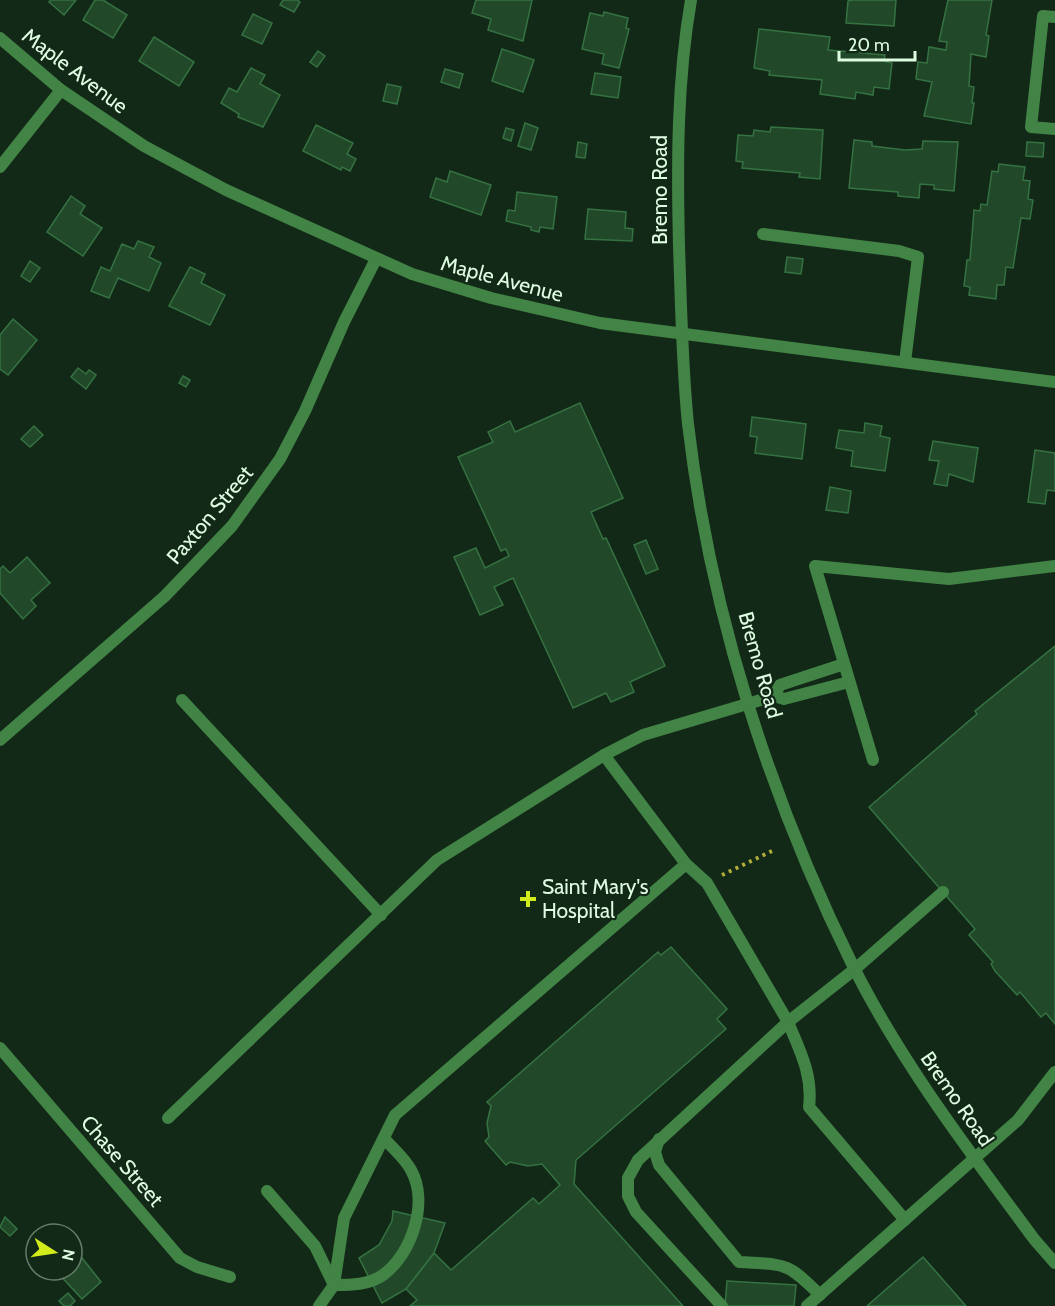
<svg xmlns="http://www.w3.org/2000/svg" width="1055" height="1306" viewBox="0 0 1055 1306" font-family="Cabin,sans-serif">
	<rect width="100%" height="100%" fill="#132917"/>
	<g fill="#214829" stroke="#357242" stroke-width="1.5">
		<polygon points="51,0 76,0 64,15 49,2"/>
		<polygon points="95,0 103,0 127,15 113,38 83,20"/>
		<polygon points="283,0 297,0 300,2 294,12 280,5"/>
		<polygon points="476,0 532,0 523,41 488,30 491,19 472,13"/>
		<polygon points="852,0 896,0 894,26 846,23 848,1"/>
		<polygon points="948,0 992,0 986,35 989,36 986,57 971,54 969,86 974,87 972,103 974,103 971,124 924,116 932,82 916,79 918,62 927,63 929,47 946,50 947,42 939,41"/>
		<polygon points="604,12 628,18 626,28 629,29 619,68 602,64 604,54 582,49 590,13 603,16"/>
		<polygon points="253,14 272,23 262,44 242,35"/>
		<polygon points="759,29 830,37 828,50 885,55 884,61 892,63 889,89 874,87 873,95 856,92 855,99 820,94 822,80 769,75 770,71 754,68"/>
		<polygon points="154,37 194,62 179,86 139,61"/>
		<polygon points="502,49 534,60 523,92 492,81"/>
		<polygon points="318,51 325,56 317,67 310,62"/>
		<polygon points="251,68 265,75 260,84 280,95 263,127 238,117 239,114 221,103 229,88 237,92"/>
		<polygon points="445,69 463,74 459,88 441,82"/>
		<polygon points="595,73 621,77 618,98 591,94"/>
		<polygon points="387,84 401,87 397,104 383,101"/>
		<polygon points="525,123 538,128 531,150 518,146"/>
		<polygon points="316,125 353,143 347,154 356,159 350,171 342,167 341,170 303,151"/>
		<polygon points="771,127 823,130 820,179 799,177 800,173 742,168 743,162 736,161 738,135 753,136 754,130 770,132"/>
		<polygon points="506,128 514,130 511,141 503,138"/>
		<polygon points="854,140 872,142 872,146 905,150 922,149 923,141 958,142 954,191 934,189 934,185 920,184 919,198 898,196 898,192 849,188"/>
		<polygon points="578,142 587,144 585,158 576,157"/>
		<polygon points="1027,142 1044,143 1043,157 1026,156"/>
		<polygon points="999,164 1025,167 1023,180 1030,181 1028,199 1033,200 1030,219 1021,218 1013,268 1006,267 1004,285 997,285 996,299 969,295 970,287 964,286 967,260 970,260 974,210 980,211 981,204 987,205 992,171 998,172"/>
		<polygon points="450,171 491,185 481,215 430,197 436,178 447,182"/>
		<polygon points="517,192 557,197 553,229 540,227 539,232 531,230 531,227 506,221 508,210 515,211"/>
		<polygon points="71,196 85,206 80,214 102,228 83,256 47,232"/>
		<polygon points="588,209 626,212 625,228 633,229 632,241 585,239"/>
		<polygon points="138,241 154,247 149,257 161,263 149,291 118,278 109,298 91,291 101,267 110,271 122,244 134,249"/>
		<polygon points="787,257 803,259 801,274 785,272"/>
		<polygon points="30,261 40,268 30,282 21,276"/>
		<polygon points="190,267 205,274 201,283 225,295 210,325 169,306"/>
		<polygon points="13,319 37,340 8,375 0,369 0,335"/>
		<polygon points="78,368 86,374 89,370 96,375 86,389 71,377"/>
		<polygon points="183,376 190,380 186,387 179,383"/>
		<polygon points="580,403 623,498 591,512 603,539 606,538 665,666 630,682 634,692 611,702 606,693 573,708 513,578 494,587 503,605 480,615 454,557 476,548 485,568 509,556 506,549 501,551 458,457 493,442 488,432 510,421 515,432"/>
		<polygon points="752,417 806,424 802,459 755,453 757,437 750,436"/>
		<polygon points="865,423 882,426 880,436 890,438 885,471 851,466 853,451 836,448 839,430 864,433"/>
		<polygon points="34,426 43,435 30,447 21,439"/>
		<polygon points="933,441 978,448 973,482 949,474 947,486 934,484 939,461 929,460"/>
		<polygon points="1035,450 1055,453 1055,491 1047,490 1045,504 1028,502"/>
		<polygon points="830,487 851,491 848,513 826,510"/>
		<polygon points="646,540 658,569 646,574 634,545"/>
		<polygon points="27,557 50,583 31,600 36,606 23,619 0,593 0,569 3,566 10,573"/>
		<polygon points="1055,646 1055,1024 1046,1013 1041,1017 1020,992 1017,995 995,971 991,964 993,962 969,935 975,929 869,807 977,714 975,711"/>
		<polygon points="671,947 727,1009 717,1019 726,1029 576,1160 574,1184 683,1306 410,1306 417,1300 406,1289 434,1253 451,1270 533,1198 539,1204 560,1185 542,1164 528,1166 510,1162 506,1165 485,1141 489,1137 487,1123 491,1106 487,1102 658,952 661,955"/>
		<polygon points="393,1211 445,1223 434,1253 406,1289 382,1303 359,1258 379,1245 392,1221"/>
		<polygon points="5,1217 17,1229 10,1236 0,1227"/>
		<polygon points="72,1245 101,1282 82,1299 55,1270 72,1270"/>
		<polygon points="923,1257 966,1306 867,1306"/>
		<polygon points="727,1281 796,1285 794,1306 725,1306"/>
		<polygon points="68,1293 75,1301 70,1306 64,1306 59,1301"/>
	</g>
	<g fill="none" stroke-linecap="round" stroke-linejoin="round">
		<polyline stroke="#b2ad3c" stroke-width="4" stroke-dasharray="3 4.5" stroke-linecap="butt" points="722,875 772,851"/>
		<g stroke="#428346" stroke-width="12">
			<polyline points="1055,17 1043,16 1031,127 1055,129"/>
			<polyline points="763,234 899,251 918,257 905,362"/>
			<polyline points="774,696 784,699 849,682"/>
			<polyline points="182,700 381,915"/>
			<polyline points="604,755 686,864"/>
			<polyline points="873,760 815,566 949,579 1055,566"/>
			<polyline points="168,1118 437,860 604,755 643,735 774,696 780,685 844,664"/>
			<path d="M 659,1139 L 655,1152 L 659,1165 L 739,1262 C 786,1265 786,1261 820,1295"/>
			<path d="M 267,1191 L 315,1246 L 334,1285 C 351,1285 369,1285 383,1275 C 412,1254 429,1202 411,1170 C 405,1158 392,1148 384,1138"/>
			<polyline points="319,1306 334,1285 344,1218 395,1115 686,864 707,883 788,1022 855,969 943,892"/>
			<path d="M 722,1306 L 636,1212 L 628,1196 L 628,1178 L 638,1160 L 788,1022 C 800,1051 813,1075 809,1107 L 905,1220"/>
			<polyline points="807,1306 1018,1120 1055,1072"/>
		</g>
		<g stroke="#428346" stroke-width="12">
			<path d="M 691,0 C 677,81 677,163 679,245 C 681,305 682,365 688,424 C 710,612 770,799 854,968 C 903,1065 970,1152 1034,1239 L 1055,1263"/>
			<polyline points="0,38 61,90 144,146 226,190 412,274 491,298 600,323 1055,382"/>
			<polyline points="0,167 61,90"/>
			<polyline points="0,740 165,596 232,526 280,459 305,411 344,322 376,259"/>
			<polyline points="0,1048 180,1258 197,1267 230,1277"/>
		</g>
	</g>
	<path fill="#d2eb1b" stroke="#132917" stroke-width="2" d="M525 890h6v6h6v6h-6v6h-6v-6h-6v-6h6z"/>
	<g text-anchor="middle" stroke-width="4.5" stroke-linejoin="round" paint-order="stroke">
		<g font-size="21" fill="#defce2" stroke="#132917">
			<text transform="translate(75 71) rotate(37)" y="7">Maple Avenue</text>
			<text transform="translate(660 190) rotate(-90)" y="7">Bremo Road</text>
			<text transform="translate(502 279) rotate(15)" y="7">Maple Avenue</text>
			<text transform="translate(210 515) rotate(-50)" y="7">Paxton Street</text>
			<text transform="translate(760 665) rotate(74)" y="7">Bremo Road</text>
			<text transform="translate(957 1099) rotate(55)" y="7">Bremo Road</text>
			<text transform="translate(122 1161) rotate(49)" y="7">Chase Street</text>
		</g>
		<g font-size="21" fill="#defce2" stroke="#132917" text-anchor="start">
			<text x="542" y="894">Saint Mary's<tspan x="542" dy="24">Hospital</tspan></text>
		</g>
	</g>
	<g transform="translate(54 1252) rotate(102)"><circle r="28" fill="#132917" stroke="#647d68" stroke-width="1.5"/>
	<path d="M0-4.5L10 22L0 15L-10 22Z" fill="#d2eb1b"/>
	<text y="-9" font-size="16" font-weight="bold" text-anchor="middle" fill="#defce2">N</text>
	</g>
	<path d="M839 51v9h76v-9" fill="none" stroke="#defce2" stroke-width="3"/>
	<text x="848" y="51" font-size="18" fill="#defce2" stroke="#132917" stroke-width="4.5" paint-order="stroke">20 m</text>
</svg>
